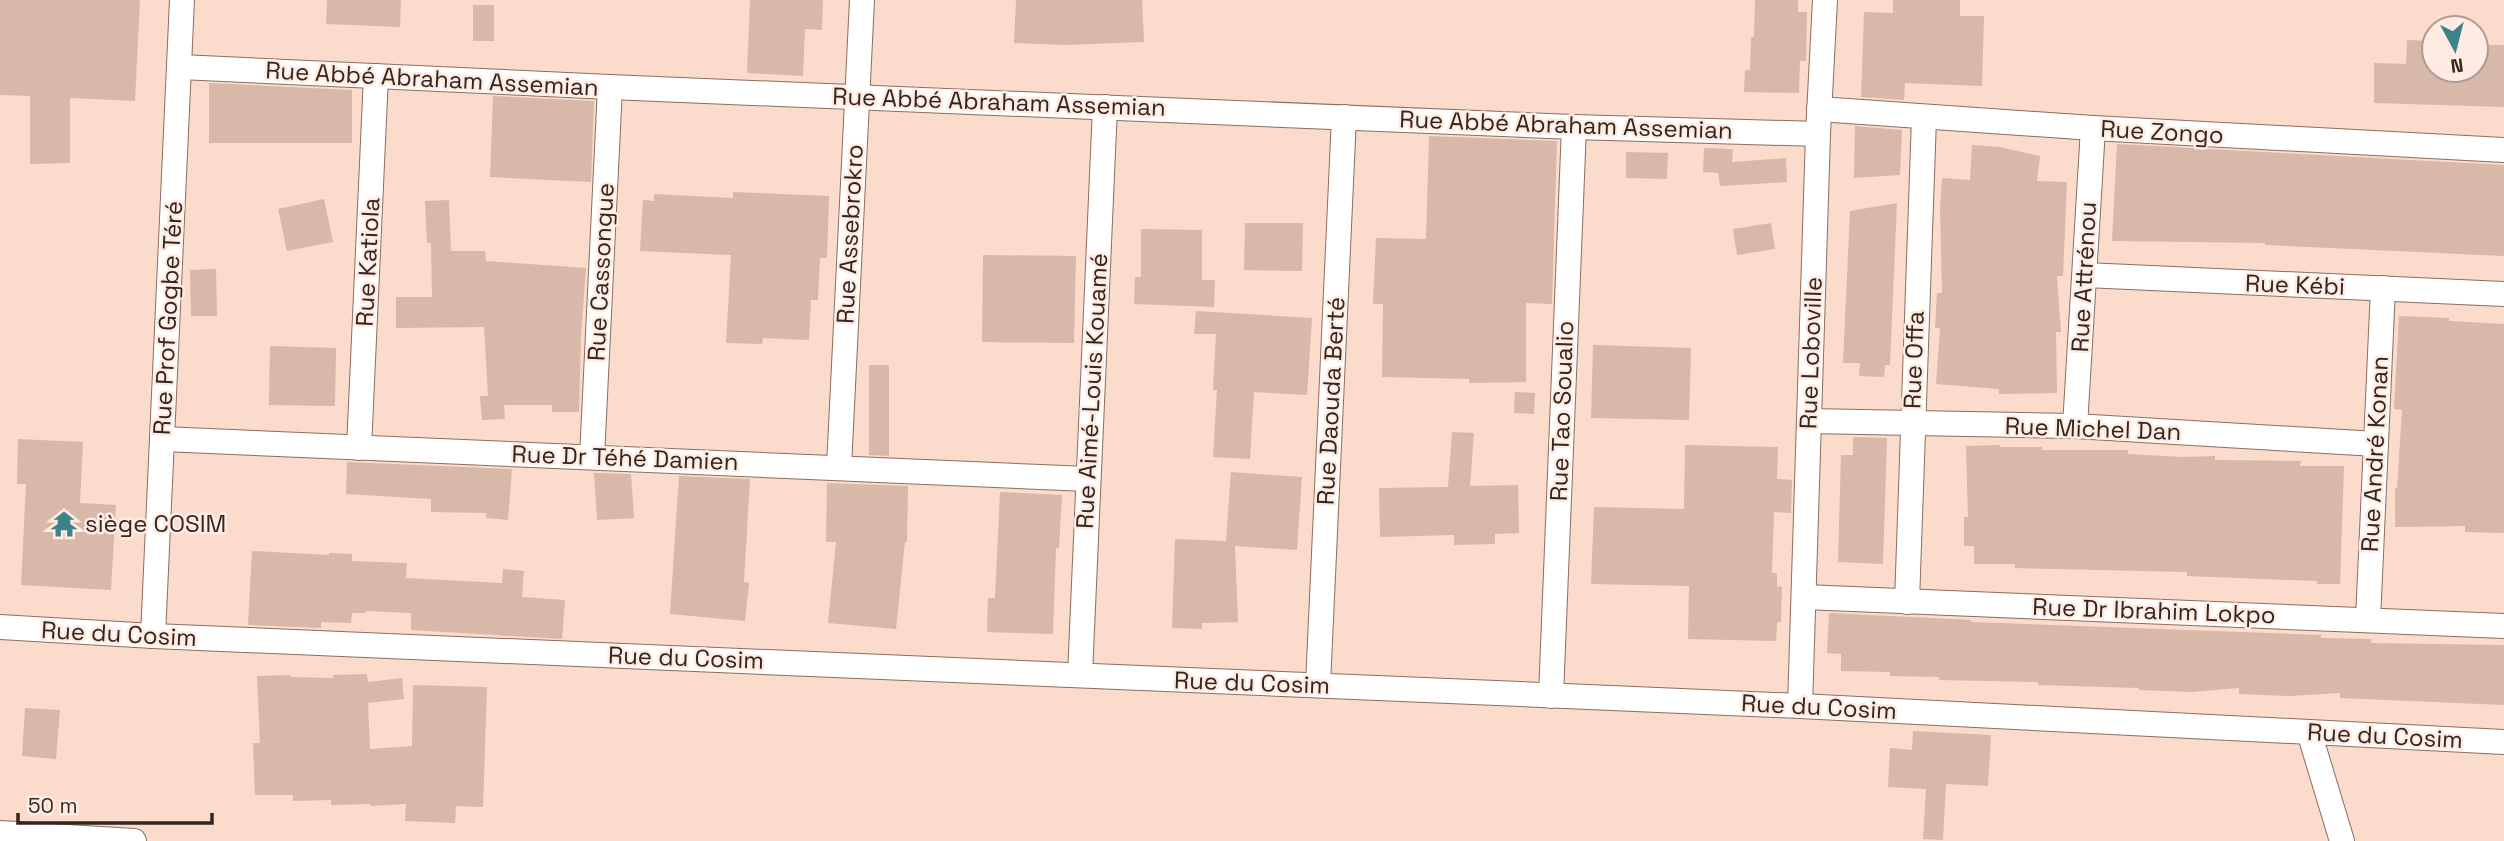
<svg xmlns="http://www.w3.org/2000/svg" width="2504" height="841" viewBox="0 0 2504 841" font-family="'Space Grotesk',sans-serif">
	<rect width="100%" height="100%" fill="#fbdbcb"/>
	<g fill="#d7b8a9">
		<polygon points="0,0 140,0 135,101 70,98 70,163 30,164 30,96 0,95"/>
		<polygon points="327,0 401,0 400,27 326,24"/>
		<polygon points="750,0 823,0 822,30 805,29 803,76 747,73"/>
		<polygon points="1016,0 1142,0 1144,42 1065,45 1014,43"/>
		<polygon points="1755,0 1798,0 1798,12 1807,12 1806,61 1800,61 1799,93 1744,92 1745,70 1750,70 1751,37 1754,37"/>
		<polygon points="1893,0 1960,0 1960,16 1984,16 1982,86 1905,83 1904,100 1861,97 1864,12 1893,13"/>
		<rect x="473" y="5" width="21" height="36"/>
		<polygon points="2407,40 2434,41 2434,70 2476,70 2477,45 2504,45 2504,107 2374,103 2374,63 2406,64"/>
		<polygon points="209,83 352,90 352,143 209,143"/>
		<polygon points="493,96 594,101 591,182 490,177"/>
		<polygon points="1855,126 1902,130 1900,175 1854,178"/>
		<polygon points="1429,136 1557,141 1552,304 1526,303 1526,382 1469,383 1469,379 1382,377 1383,304 1373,304 1376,238 1426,239"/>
		<polygon points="2117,144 2504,165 2504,256 2265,245 2265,243 2112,241"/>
		<polygon points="1972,145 2000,147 2040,156 2037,181 2067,182 2063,276 2057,276 2061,332 2056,332 2057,393 1999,394 1999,389 1936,384 1940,328 1935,328 1937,293 1942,293 1940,208 1942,178 1970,180"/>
		<polygon points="1704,148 1733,149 1732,162 1786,158 1787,182 1720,186 1718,173 1703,172"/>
		<polygon points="1626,152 1668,153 1667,179 1626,178"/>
		<polygon points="733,192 829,196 827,258 820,258 818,300 811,300 809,340 763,338 762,344 726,343 731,255 640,251 643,200 654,201 654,194 733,198"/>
		<polygon points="324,199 333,242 287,251 278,209"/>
		<polygon points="449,200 451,251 485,251 486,261 586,268 581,336 579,412 552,412 552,405 504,405 505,419 482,420 480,396 488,396 484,327 396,328 396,297 432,297 431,243 427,243 425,201"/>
		<polygon points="1897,203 1890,365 1885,365 1884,377 1859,376 1860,363 1843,363 1850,211"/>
		<polygon points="1245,223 1303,223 1302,271 1244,270"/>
		<polygon points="1771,223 1775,249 1737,255 1733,229"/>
		<polygon points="1141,229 1202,230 1202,280 1215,280 1214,307 1134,304 1135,277 1141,277"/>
		<polygon points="983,255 1076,256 1074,343 982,342"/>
		<polygon points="216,269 217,316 191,316 190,270"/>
		<polygon points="1196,311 1312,318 1307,395 1254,392 1250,459 1213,457 1217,390 1213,390 1216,334 1194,334"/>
		<polygon points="2399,316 2449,318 2449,321 2504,324 2504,533 2465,532 2465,526 2395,527 2395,488 2397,488 2402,410 2394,409"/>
		<polygon points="1593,345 1691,348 1689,420 1591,418"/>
		<polygon points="270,346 336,348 335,406 269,405"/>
		<polygon points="869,365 889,365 889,456 869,455"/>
		<polygon points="1515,392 1535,393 1534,414 1514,413"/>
		<polygon points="1452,432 1474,433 1470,486 1518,485 1519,533 1495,534 1495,544 1454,545 1454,535 1380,537 1379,488 1448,487"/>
		<polygon points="1853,437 1887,438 1883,564 1838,562 1841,455 1853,455"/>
		<polygon points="18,439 83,442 80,503 116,505 111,590 21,585 26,484 17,484"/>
		<polygon points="1685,445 1778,447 1777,479 1792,480 1791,513 1774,512 1772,573 1777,573 1777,587 1782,586 1781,622 1777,622 1776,641 1688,639 1689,586 1591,584 1594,507 1684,509"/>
		<polygon points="2000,445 2000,447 2042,447 2042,450 2128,450 2128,454 2182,457 2215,456 2215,460 2301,461 2300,466 2344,466 2340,584 2317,584 2317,581 2187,576 2187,572 2015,568 2015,564 1974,564 1974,546 1964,546 1964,517 1968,517 1966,446"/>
		<polygon points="347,462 512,469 508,520 486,518 486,513 431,512 431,499 346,494"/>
		<polygon points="1231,472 1302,477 1297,550 1235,546 1238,622 1202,623 1202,629 1172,628 1175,539 1226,541"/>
		<polygon points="594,473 631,474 634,518 597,520"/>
		<polygon points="679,476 750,479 744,582 749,583 745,621 670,614"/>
		<polygon points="827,483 908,486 907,542 905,542 896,629 828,623 836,542 826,542"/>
		<polygon points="1000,492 1062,495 1059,548 1056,548 1053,634 987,632 988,598 995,598"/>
		<polygon points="252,551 329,555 329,553 352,554 352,561 407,563 406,578 502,583 503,569 524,571 522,597 565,600 562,639 411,630 411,613 366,611 366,613 352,613 351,623 321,622 321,628 248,625"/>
		<polygon points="1829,613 1971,620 1971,622 2321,635 2321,638 2371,639 2371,643 2504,645 2504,705 2340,698 2340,693 2290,696 2239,694 2239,688 2192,692 2139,690 2139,688 2038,685 2038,682 1939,680 1939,677 1890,676 1890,672 1841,671 1841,654 1827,653"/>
		<polygon points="367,674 368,682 402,678 404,699 368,703 370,749 412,746 413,685 487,687 483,807 456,806 455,823 405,821 406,804 371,806 370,804 331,805 331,800 293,801 293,795 255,795 253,743 260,743 257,676 290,675 290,677 333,678 333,675"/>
		<polygon points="25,708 60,710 56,759 22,756"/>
		<polygon points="1913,731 1991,735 1988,786 1946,784 1943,840 1923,839 1926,789 1888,787 1890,748 1912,750"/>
	</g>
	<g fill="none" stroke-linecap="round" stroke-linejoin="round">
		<g stroke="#8a6e5f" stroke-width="26">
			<g id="minor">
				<polyline points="180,67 610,87 1574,127 1818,134"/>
				<polyline points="1819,109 2093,128 2504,150"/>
				<polyline points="2085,275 2504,294"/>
				<polyline points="1809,421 2075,426 2376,444"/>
				<polyline points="2075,426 2093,128"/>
				<polyline points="162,439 1088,479"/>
				<polyline points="359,448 376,76"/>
				<polyline points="592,457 610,87"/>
				<polyline points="839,467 862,0"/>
				<polyline points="1804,597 2504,626"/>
				<polyline points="1907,602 1924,118"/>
				<polyline points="2368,620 2383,288"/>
				<polyline points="0,627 153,636 1800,706 2504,742"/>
				<polyline points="153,636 182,0"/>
				<polyline points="1080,675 1105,107"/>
				<polyline points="1318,685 1344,117"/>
				<polyline points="1551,696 1574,127"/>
				<polyline points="1800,706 1818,134 1825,0"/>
				<polyline points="2309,732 2342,841"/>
				<polyline points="0,833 134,841"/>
			</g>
		</g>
		<use href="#minor" stroke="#fff" stroke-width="24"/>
	</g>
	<defs>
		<g id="temple-bare" transform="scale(2.1)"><path d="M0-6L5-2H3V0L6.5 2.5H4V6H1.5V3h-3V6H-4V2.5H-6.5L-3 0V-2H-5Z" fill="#3c8487" stroke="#ffebe1" stroke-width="2.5" paint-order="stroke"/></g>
	</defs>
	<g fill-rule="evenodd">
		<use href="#temple-bare" x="64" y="524"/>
	</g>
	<g text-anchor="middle" stroke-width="5" stroke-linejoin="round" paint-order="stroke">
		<g font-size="24" fill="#322620" stroke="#ffebe1">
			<text transform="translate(432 79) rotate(3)" y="8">Rue Abbé Abraham Assemian</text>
			<text transform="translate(999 102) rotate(2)" y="8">Rue Abbé Abraham Assemian</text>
			<text transform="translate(1566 125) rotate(2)" y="8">Rue Abbé Abraham Assemian</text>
			<text transform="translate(2162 132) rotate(3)" y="8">Rue Zongo</text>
			<text transform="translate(850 234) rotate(-87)" y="8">Rue Assebrokro</text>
			<text transform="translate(368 262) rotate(-87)" y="8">Rue Katiola</text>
			<text transform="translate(601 272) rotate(-87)" y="8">Rue Cassongue</text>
			<text transform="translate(2084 277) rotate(-87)" y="8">Rue Attrénou</text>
			<text transform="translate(2295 285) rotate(2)" y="8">Rue Kébi</text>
			<text transform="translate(168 318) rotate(-87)" y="8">Rue Prof Gogbe Téré</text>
			<text transform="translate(1811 353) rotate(-88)" y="8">Rue Loboville</text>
			<text transform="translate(1914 360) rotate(-88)" y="8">Rue Offa</text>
			<text transform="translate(1092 391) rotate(-87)" y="8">Rue Aimé-Louis Kouamé</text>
			<text transform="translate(1331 401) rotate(-87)" y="8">Rue Daouda Berté</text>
			<text transform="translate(1562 411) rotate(-88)" y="8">Rue Tao Soualio</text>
			<text transform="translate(2093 429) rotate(2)" y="8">Rue Michel Dan</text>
			<text transform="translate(2375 454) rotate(-87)" y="8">Rue André Konan</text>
			<text transform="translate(625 458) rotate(2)" y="8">Rue Dr Téhé Damien</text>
			<text transform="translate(2154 611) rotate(2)" y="8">Rue Dr Ibrahim Lokpo</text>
			<text transform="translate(119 634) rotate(3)" y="8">Rue du Cosim</text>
			<text transform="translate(686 658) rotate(2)" y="8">Rue du Cosim</text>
			<text transform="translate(1252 683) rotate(2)" y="8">Rue du Cosim</text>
			<text transform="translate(1819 707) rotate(3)" y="8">Rue du Cosim</text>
			<text transform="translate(2385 736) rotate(3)" y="8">Rue du Cosim</text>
		</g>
		<g font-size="24" fill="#322620" stroke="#ffebe1" text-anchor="start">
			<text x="85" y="532">siège COSIM</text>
		</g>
	</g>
	<g transform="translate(2455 49) rotate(173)"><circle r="33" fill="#ffebe1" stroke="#ad9c94" stroke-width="2"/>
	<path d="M0-5L12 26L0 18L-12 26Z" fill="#3c8487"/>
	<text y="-10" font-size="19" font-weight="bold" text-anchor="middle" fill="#322620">N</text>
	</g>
	<path d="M18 813v10h194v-10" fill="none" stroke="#322620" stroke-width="3.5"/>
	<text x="28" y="813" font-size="21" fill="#322620" stroke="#ffebe1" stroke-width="5" paint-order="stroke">50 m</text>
</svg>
